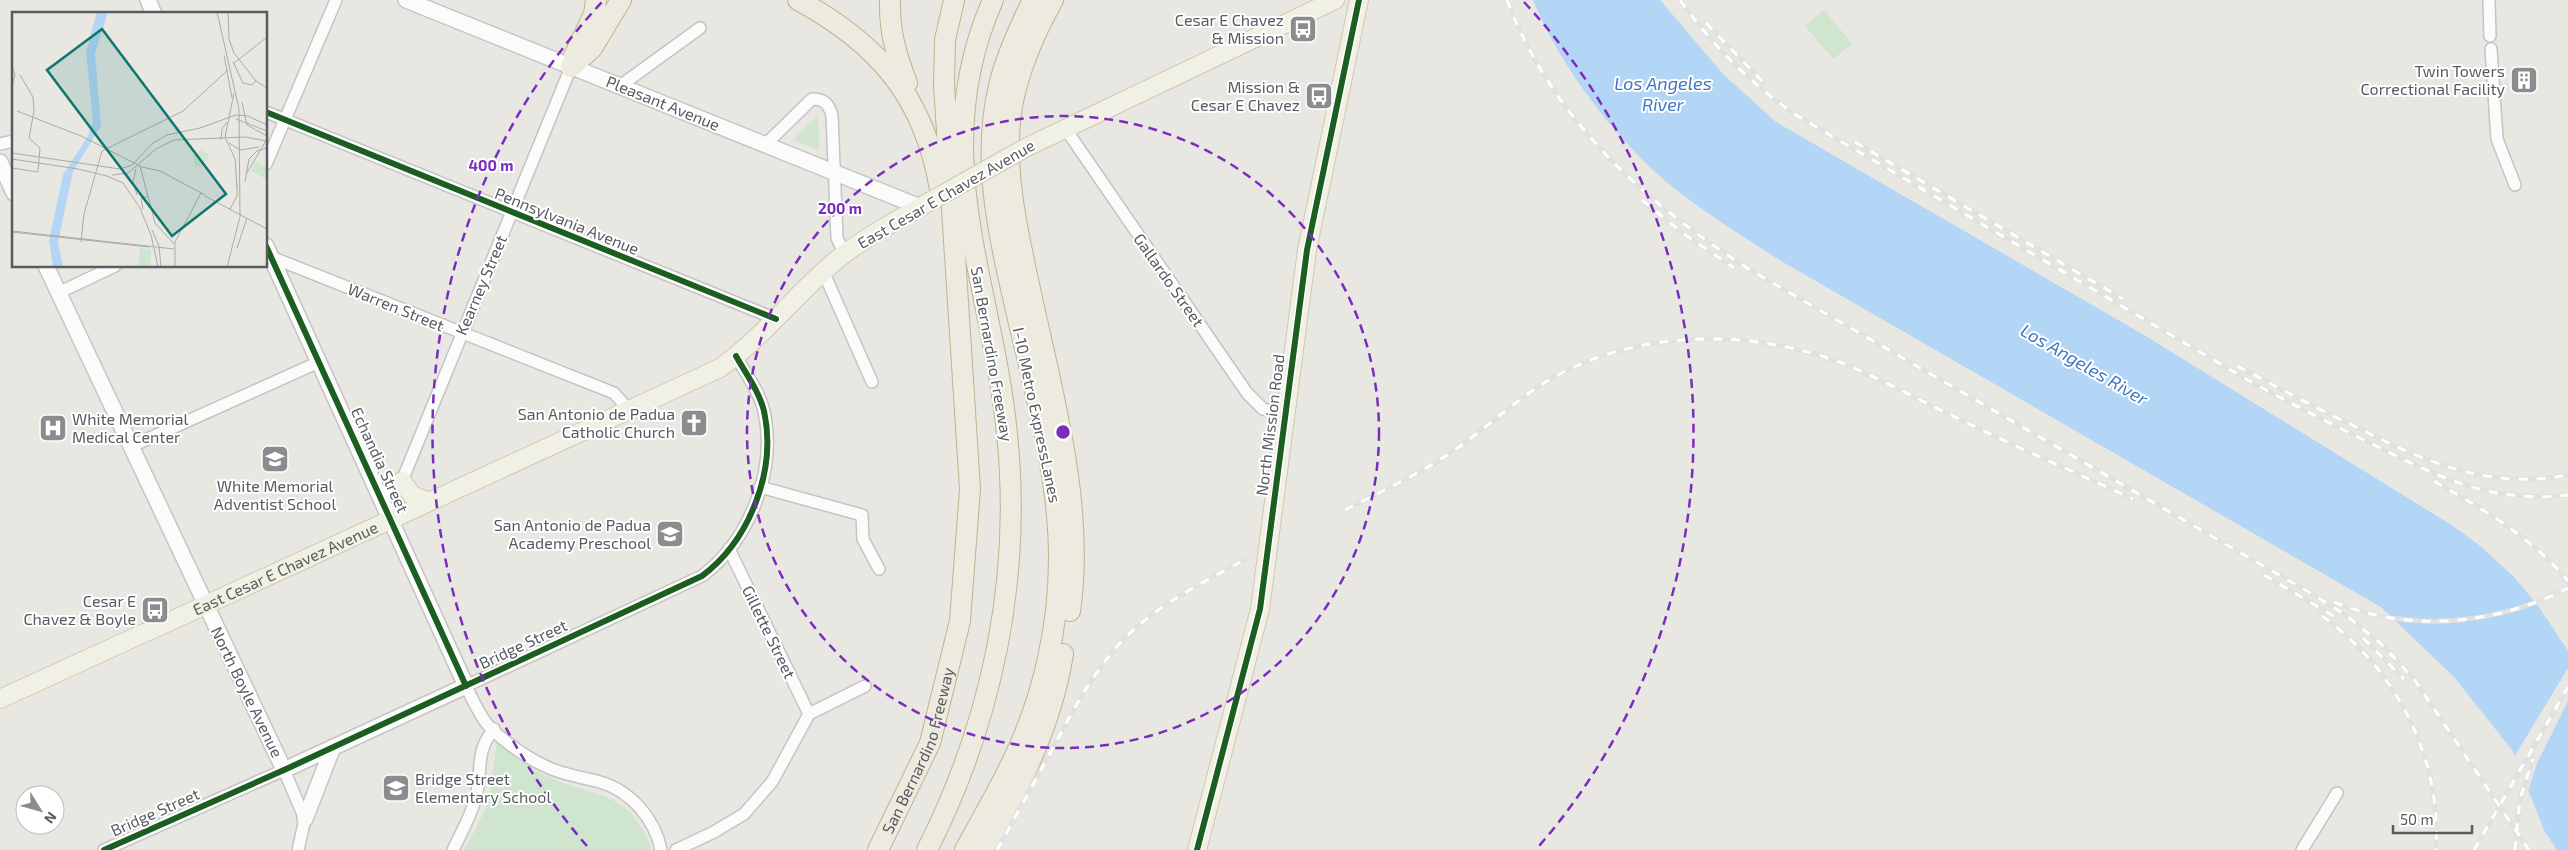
<svg xmlns="http://www.w3.org/2000/svg" width="2568" height="850" viewBox="0 0 2568 850" font-family="'Exo 2',sans-serif">
	<rect width="100%" height="100%" fill="#e8e7e2"/>
	<g fill="#cfe5ce">
		<polygon points="1824,10 1852,44 1833,59 1805,26"/>
		<polygon points="818,115 819,150 793,140"/>
		<path d="M 497,742 C 512,753 527,767 544,775 C 580,794 621,789 642,829 C 646,835 650,842 651,850 L 465,850 L 488,804 Z"/>
	</g>
	<path fill="#b3d5f6" d="M 1533,0 L 1660,0 L 1724,75 L 1776,122 L 2144,335 L 2453,526 L 2479,545 L 2514,577 L 2539,607 L 2568,651 L 2568,850 L 2557,850 L 2545,832 L 2512,750 L 2454,677 L 2381,607 L 1776,258 C 1735,231 1690,204 1653,170 C 1604,123 1559,63 1533,0 Z"/>
	<polygon fill="#e8e7e2" points="2568,668 2568,701 2537,763 2527,794 2513,759"/>
	<g fill="none" stroke-linecap="round" stroke-linejoin="round">
		<g stroke="#c4c4c3" stroke-width="14">
			<g id="street">
				<polyline points="2489,0 2490,36"/>
				<polyline points="2491,49 2497,139 2515,185"/>
				<polyline points="620,86 700,28"/>
				<polyline points="266,112 776,319"/>
				<polyline points="1065,128 1247,393 1263,409 1286,415"/>
				<polyline points="0,144 14,141"/>
				<path d="M 766,144 L 812,99 C 824,99 828,103 832,115 L 837,238 L 844,253"/>
				<polyline points="266,164 336,0"/>
				<polyline points="271,257 614,393 628,409"/>
				<polyline points="823,271 872,382"/>
				<polyline points="58,293 115,266"/>
				<polyline points="132,446 319,362"/>
				<polyline points="760,487 862,515 863,539 879,569"/>
				<polyline points="380,494 402,481 571,67"/>
				<polyline points="729,549 809,714"/>
				<polyline points="104,850 284,770 305,819 298,850"/>
				<path d="M 453,850 C 461,833 470,818 475,800 C 484,772 473,754 494,729"/>
				<path d="M 661,850 C 655,819 631,791 600,782 C 582,777 562,775 545,766 C 527,758 495,736 484,720 C 477,709 471,697 466,686 L 702,576 C 750,540 777,470 764,411 C 759,391 746,374 736,356"/>
				<polyline points="676,850 714,832 744,814 772,782 809,714 865,686"/>
				<polyline points="2302,850 2337,793"/>
			</g>
		</g>
		<g stroke="#c5c5c4" stroke-width="18">
			<g id="secondary">
				<polyline points="148,0 154,14"/>
				<polyline points="406,0 920,207"/>
				<polyline points="0,162 14,193"/>
				<polyline points="46,266 284,770 466,686 266,246"/>
				<polyline points="305,819 333,747"/>
			</g>
		</g>
		<g stroke="#d0c9af" stroke-width="20">
			<g id="primary">
				<polyline points="1027,147 1335,0"/>
				<polyline points="402,481 412,495 427,501"/>
				<path id="s1" d="M 149,631 L 720,368 C 759,340 789,303 824,271 C 855,242 892,223 929,202"/>
				<polyline points="0,699 144,633"/>
				<polyline points="1197,850 1260,609 1307,250 1359,0"/>
			</g>
		</g>
		<g stroke="#bfb490" stroke-width="22">
			<g id="highway">
				<path d="M 798,0 C 879,44 924,97 940,189"/>
				<path d="M 890,0 C 889,30 896,55 907,83"/>
				<path d="M 1053,0 C 1035,32 1019,69 1012,106 C 1003,161 1015,220 1027,275 C 1049,382 1086,501 1070,611"/>
				<polyline points="574,56 594,14 596,0"/>
				<polyline points="571,67 592,48 621,0"/>
				<path id="s2" d="M 878,850 L 930,743 L 960,621 L 970,489 L 944,85 L 945,40 L 954,0"/>
				<path d="M 927,850 C 992,722 1022,578 1007,434 C 992,281 925,154 993,0"/>
				<path d="M 965,850 C 981,820 999,790 1013,760 C 1043,698 1059,627 1059,558 C 1059,470 1032,383 1013,297 C 997,229 982,156 999,86 C 1006,56 1019,28 1033,0"/>
				<path d="M 985,850 C 1019,788 1052,725 1063,654"/>
			</g>
		</g>
		<use href="#street" stroke="#fcfbfb" stroke-width="11"/>
		<use href="#secondary" stroke="#fcfbfb" stroke-width="15"/>
		<use href="#primary" stroke="#f1f0e5" stroke-width="18"/>
		<use href="#highway" stroke="#edeadf" stroke-width="20"/>
		<g stroke="#e1e1e0" stroke-width="5">
			<g id="rail">
				<path d="M 1507,0 C 1553,121 1645,203 1752,271 L 2312,594 L 2347,616 L 2380,643 L 2414,679 L 2529,850"/>
				<path d="M 1680,0 C 1713,46 1750,83 1796,115 L 2246,379 C 2286,401 2327,422 2368,442 C 2437,476 2489,504 2568,495"/>
				<polyline points="1706,23 1763,82"/>
				<polyline points="1855,142 2123,299"/>
				<polyline points="1642,200 1684,234 1734,268"/>
				<path d="M 2237,366 C 2277,387 2316,408 2356,427 C 2426,462 2487,490 2568,475"/>
				<path d="M 2434,481 C 2485,511 2529,535 2568,581"/>
				<path d="M 1345,510 C 1385,489 1427,471 1463,444 C 1493,422 1521,396 1554,377 C 1637,332 1736,329 1825,357 C 1870,372 1912,397 1955,417 C 2014,446 2074,472 2133,499"/>
				<polyline points="2264,575 2335,617"/>
				<path d="M 2334,602 C 2410,633 2496,625 2568,588"/>
				<path d="M 2322,616 C 2396,669 2442,758 2436,850"/>
				<polyline points="2363,638 2404,679"/>
				<path d="M 997,850 C 1016,816 1035,781 1054,746 C 1074,708 1095,669 1125,638 C 1160,603 1204,582 1246,559"/>
				<polyline points="2474,850 2568,687"/>
				<polyline points="2515,850 2520,799 2533,759"/>
			</g>
		</g>
		<use href="#rail" stroke="#fff" stroke-width="3" stroke-dasharray="9" stroke-linecap="butt"/>
		<g stroke="#d0c9af" stroke-width="20" stroke-linecap="butt">
			<polyline id="primary-bridge" points="929,202 1027,147"/>
		</g>
		<use href="#primary-bridge" stroke="#f1f0e5" stroke-width="18"/>
		<g stroke="#fff" stroke-width="9">
			<g id="cycleway">
				<polyline points="266,112 776,319"/>
				<polyline points="266,246 466,686"/>
				<path d="M 104,850 L 284,770 L 702,576 C 750,540 777,470 764,411 C 759,391 746,374 736,356"/>
				<polyline points="1197,850 1260,609 1307,250 1359,0"/>
			</g>
		</g>
		<use href="#cycleway" stroke="#1b5e20" stroke-width="6"/>
	</g>
	<g fill="none" stroke="#7b2cbf" stroke-width="2.5" stroke-dasharray="9 6">
		<circle cx="1063" cy="432" r="316"/>
		<path d="M587 846A631 631 0 0 1 602 2M1524 2A631 631 0 0 1 1539 846"/>
	</g>
	<defs>
		<g id="bus-square" transform="scale(1.4375)"><rect x="-9" y="-9" width="18" height="18" rx="4" fill="#8a8c8e" stroke="#fff"/><path d="M-5-6H5V4H4V6H2V4H-2V6H-4V4H-5ZM-3.5-4V0h7V-4ZM-3.5 1.2v1.5H-2V1.2ZM2 1.2v1.5H3.5V1.2Z" fill="#fff"/></g>
		<g id="building-square" transform="scale(1.4375)"><rect x="-9" y="-9" width="18" height="18" rx="4" fill="#8a8c8e" stroke="#fff"/><path d="M-4-6H4V6H1V3H-1V6H-4ZM-2.5-4.3h1.7v1.8h-1.7ZM.8-4.3h1.7v1.8H.8ZM-2.5-1h1.7V.8h-1.7ZM.8-1h1.7V.8H.8Z" fill="#fff"/></g>
		<g id="church-square" transform="scale(1.4375)"><rect x="-9" y="-9" width="18" height="18" rx="4" fill="#8a8c8e" stroke="#fff"/><path d="M-1.2-6h2.4v3.5h3.3v2.4h-3.3V6h-2.4V-.1h-3.3v-2.4h3.3Z" fill="#fff"/></g>
		<g id="hospital-square" transform="scale(1.4375)"><rect x="-9" y="-9" width="18" height="18" rx="4" fill="#8a8c8e" stroke="#fff"/><path d="M-5-5h3v3.5h4V-5h3V5h-3V1.5h-4V5h-3Z" fill="#fff"/></g>
		<g id="school-square" transform="scale(1.4375)"><rect x="-9" y="-9" width="18" height="18" rx="4" fill="#8a8c8e" stroke="#fff"/><path d="M0-5L7-2L0 1L-7-2ZM-4 1L0 2.5L4 1V4Q0 6-4 4Z" fill="#fff"/></g>
	</defs>
	<g fill-rule="evenodd">
		<use href="#bus-square" x="1303" y="29"/>
		<use href="#building-square" x="2524" y="80"/>
		<use href="#bus-square" x="1319" y="96"/>
		<use href="#church-square" x="694" y="423"/>
		<use href="#hospital-square" x="53" y="428"/>
		<use href="#school-square" x="275" y="459"/>
		<use href="#school-square" x="670" y="534"/>
		<use href="#bus-square" x="155" y="610"/>
		<use href="#school-square" x="396" y="788"/>
	</g>
	<g text-anchor="middle" stroke-width="4" stroke-linejoin="round" paint-order="stroke">
		<g font-size="16" fill="#585b60" stroke="#fff" text-anchor="end">
			<text x="1284" y="26">Cesar E Chavez<tspan x="1284" dy="18">&amp; Mission</tspan></text>
			<text x="2505" y="77">Twin Towers<tspan x="2505" dy="18">Correctional Facility</tspan></text>
			<text x="1300" y="93">Mission &amp;<tspan x="1300" dy="18">Cesar E Chavez</tspan></text>
			<text x="675" y="420">San Antonio de Padua<tspan x="675" dy="18">Catholic Church</tspan></text>
			<text x="72" y="425" text-anchor="start">White Memorial<tspan x="72" dy="18">Medical Center</tspan></text>
			<text x="275" y="492" text-anchor="middle">White Memorial<tspan x="275" dy="18">Adventist School</tspan></text>
			<text x="651" y="531">San Antonio de Padua<tspan x="651" dy="18">Academy Preschool</tspan></text>
			<text x="136" y="607">Cesar E<tspan x="136" dy="18">Chavez &amp; Boyle</tspan></text>
			<text x="415" y="785" text-anchor="start">Bridge Street<tspan x="415" dy="18">Elementary School</tspan></text>
		</g>
		<g font-size="16" fill="#585b60" stroke="#fff">
			<text transform="translate(663 103) rotate(22)" y="6">Pleasant Avenue</text>
			<text transform="translate(946 194) rotate(-30)" y="6">East Cesar E Chavez Avenue</text>
			<text transform="translate(567 221) rotate(22)" y="6">Pennsylvania Avenue</text>
			<text transform="translate(1169 280) rotate(55)" y="6">Gallardo Street</text>
			<text transform="translate(481 285) rotate(-67)" y="6">Kearney Street</text>
			<text transform="translate(396 307) rotate(22)" y="6">Warren Street</text>
			<text transform="translate(992 354) rotate(80)" y="6">San Bernardino Freeway</text>
			<text transform="translate(1037 415) rotate(78)" y="6">I-10 Metro ExpressLanes</text>
			<text transform="translate(1270 425) rotate(-83)" y="6">North Mission Road</text>
			<text transform="translate(380 460) rotate(65)" y="6">Echandia Street</text>
			<text dy="6" stroke="none"><textPath href="#s1" startOffset="150">East Cesar E Chavez Avenue</textPath></text>
			<text transform="translate(769 632) rotate(64)" y="6">Gillette Street</text>
			<text transform="translate(523 644) rotate(-25)" y="6">Bridge Street</text>
			<text transform="translate(247 692) rotate(64)" y="6">North Boyle Avenue</text>
			<text dy="6" stroke="none"><textPath href="#s2" startOffset="108">San Bernardino Freeway</textPath></text>
			<text transform="translate(155 812) rotate(-24)" y="6">Bridge Street</text>
		</g>
		<g font-size="18" font-style="italic" fill="#4076c1" stroke="#fff">
			<text x="1663" y="90">Los Angeles<tspan x="1663" dy="21">River</tspan></text>
			<text transform="translate(2084 365) rotate(30)" y="6">Los Angeles River</text>
		</g>
	</g>
	<g transform="translate(12 12)">
		<rect width="255" height="255" fill="#e8e7e2"/>
		<path d="M 188,138 L 195,141 L 197,147 L 183,156 L 181,144 ZM 244,149 L 255,156 L 254,167 L 239,159 ZM 128,236 L 139,237 L 138,255 L 126,255 Z" fill="#cfe5ce"/>
		<path d="M 85,0 L 96,0 L 83,41 L 89,114 L 61,159 L 46,230 L 51,255 L 41,255 L 37,229 L 51,163 L 76,124 L 81,109 L 74,40 Z" fill="#b3d5f6"/>
		<path fill="none" stroke="#aaabaa" stroke-width="1" d="M 205,0 L 227,97 L 228,205 L 215,255M 216,0 L 217,27 L 222,41 L 244,69 L 255,76M 212,43 L 220,86M 221,50 L 231,71 L 240,73 L 244,69M 221,52 L 255,25M 0,54 L 3,63 L 0,73M 222,81 L 213,125 L 223,147 L 225,174M 230,90 L 235,113 L 255,124M 5,99 L 69,124 L 130,155 L 148,159 L 193,183M 224,107 L 255,119M 209,128 L 210,117 L 215,110M 217,131 L 228,138 L 247,135M 0,141 L 108,157 L 120,153 L 141,131 L 155,123 L 188,116 L 224,103 L 236,104 L 255,113M 0,147 L 66,157 L 95,164 L 111,171 L 128,196 L 139,223 L 146,255M 128,154 L 143,211 L 162,232M 0,156 L 26,160 L 28,136 L 17,126 L 22,99 L 21,85 L 8,63M 124,157 L 121,170 L 125,183M 235,161 L 255,127M 100,163 L 116,161 L 144,137 L 162,128 L 233,125 L 255,129M 233,170 L 237,147 L 245,139 L 255,136M 193,184 L 255,217M 131,197 L 129,187 L 136,184M 218,197 L 225,184 L 225,172M 140,218 L 147,234 L 149,255M 0,219 L 162,237M 0,220 L 137,235M 69,230 L 72,202 L 90,139 L 171,99 L 216,58M 225,236 L 235,206M 163,255 L 163,230 L 189,181"/>
		<path fill="#0f766e" fill-opacity="0.15" stroke="#0f766e" stroke-width="2.5" d="M 90,17 L 214,182 L 160,224 L 35,58 Z"/>
		<rect width="255" height="255" fill="none" stroke="#585b60" stroke-width="2.5"/>
	</g>
	<circle cx="1063" cy="432" r="8" fill="#7b2cbf" stroke="#fff" stroke-width="2.5"/>
	<g font-size="15" text-anchor="middle" font-weight="bold" fill="#7b2cbf" stroke="#fff" stroke-width="4" stroke-linejoin="round" paint-order="stroke">
		<text x="491" y="171">400 m</text>
		<text x="840" y="214">200 m</text>
	</g>
	<g transform="translate(40 810) rotate(127)"><circle r="24" fill="#ffffff" stroke="#bcbdbf"/>
	<path d="M0-4L9 19L0 12L-9 19Z" fill="#8a8c8e"/>
	<text y="-8" font-size="14" font-weight="bold" text-anchor="middle" fill="#585b60">N</text>
	</g>
	<path d="M2393 825v8h79v-8" fill="none" stroke="#585b60" stroke-width="2.5"/>
	<text x="2400" y="825" font-size="15" fill="#585b60" stroke="#ffffff" stroke-width="4" paint-order="stroke">50 m</text>
</svg>
